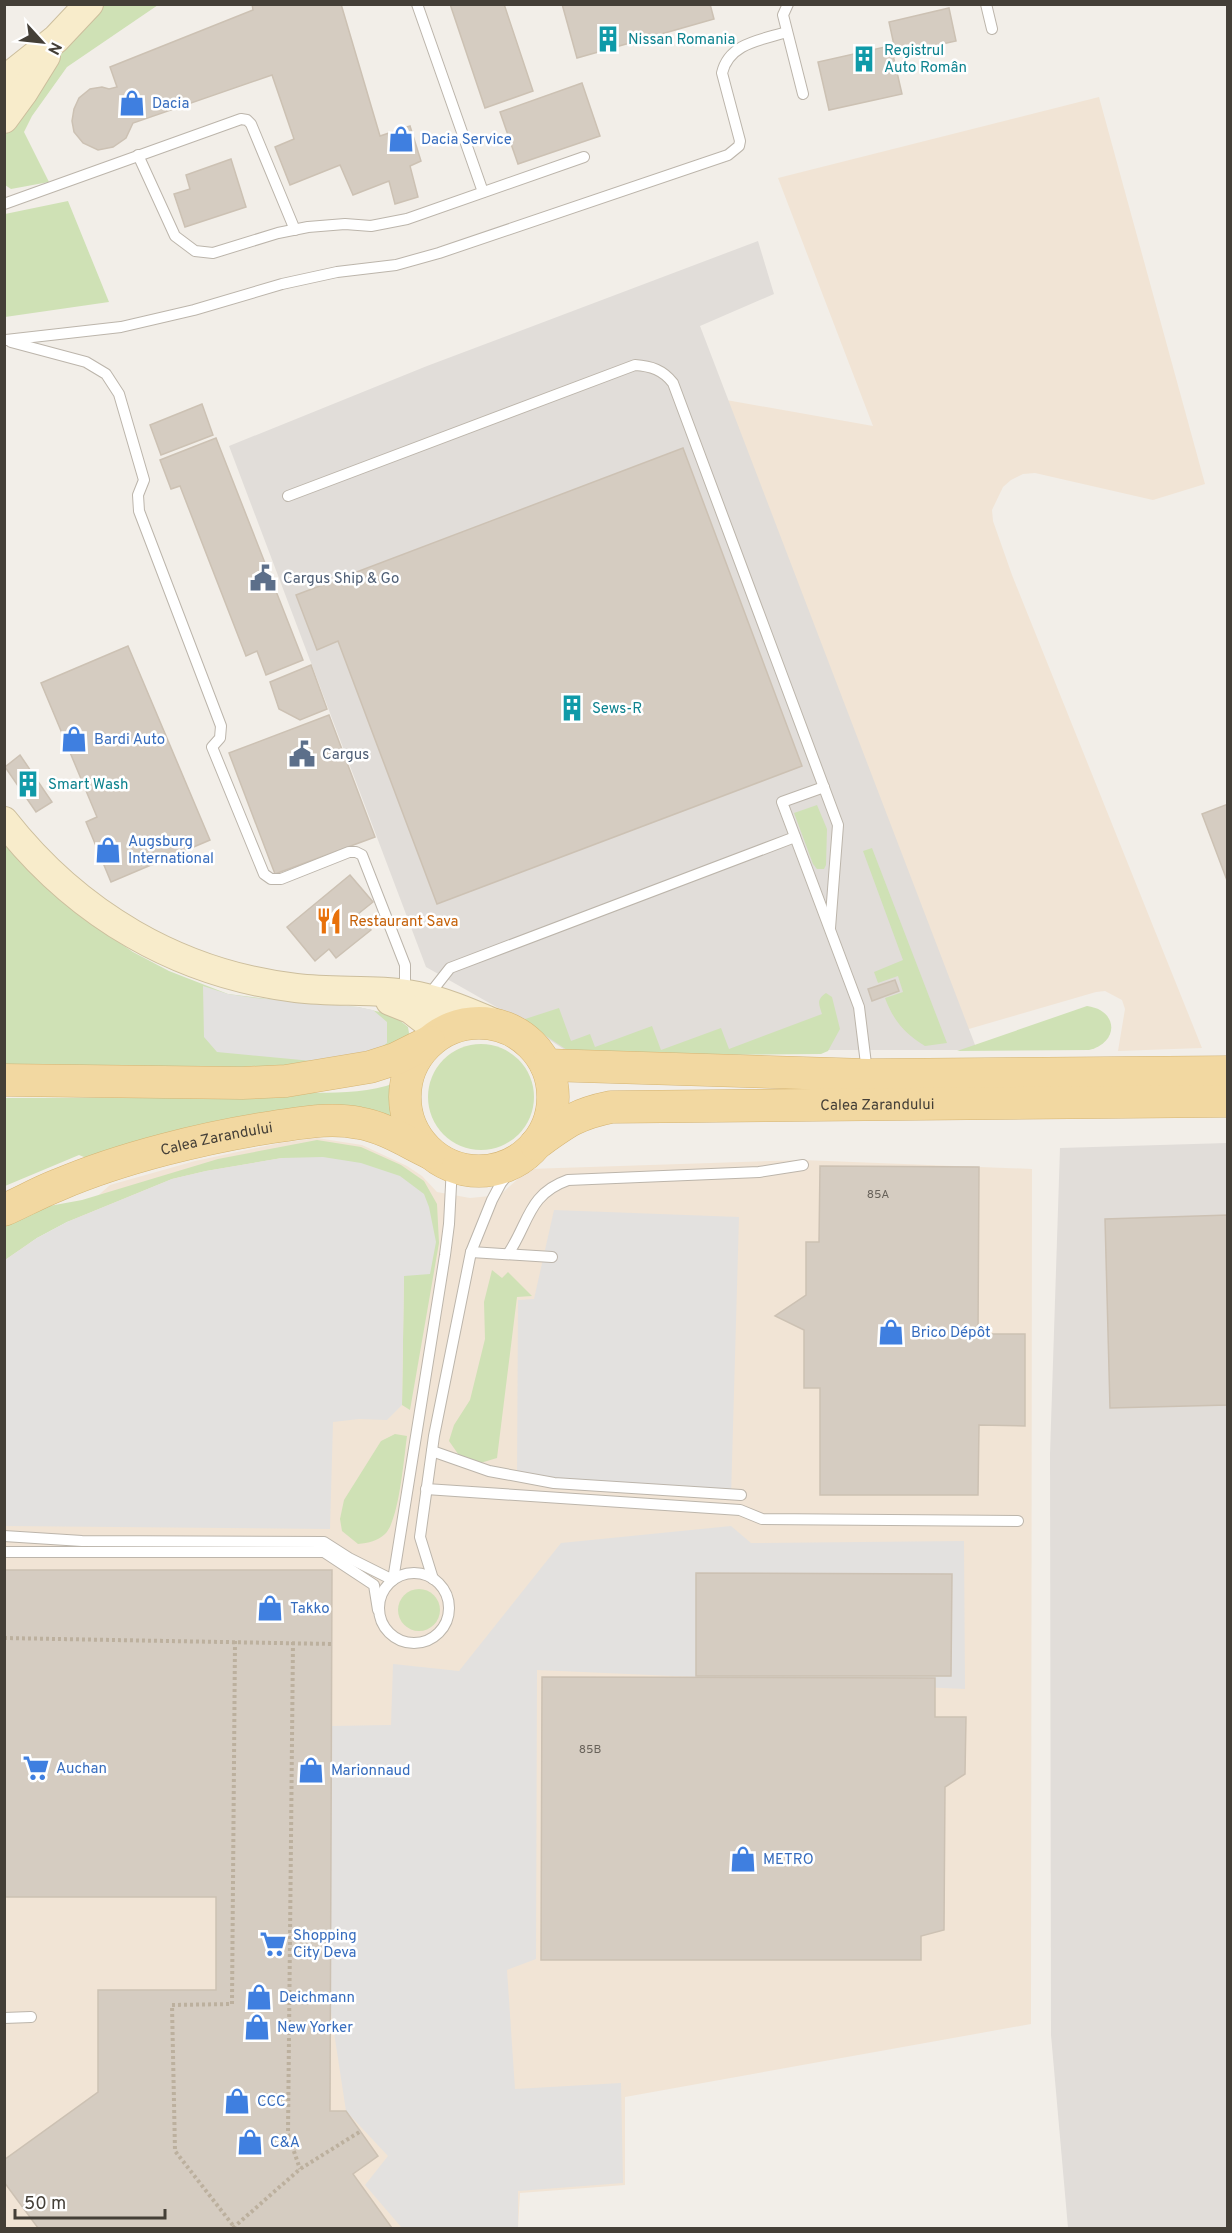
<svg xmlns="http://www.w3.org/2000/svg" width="1232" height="2233" viewBox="0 0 1232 2233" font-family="Overpass,sans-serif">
	<rect width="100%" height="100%" fill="#f2eee8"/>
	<g fill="#f1e4d5">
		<polygon points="1099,97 1205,484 1153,500 1035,473 1023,474 1011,480 1003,487 992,510 993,521 1012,575 1202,1048 1118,1051 1125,1009 1122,1000 1105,991 1096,992 955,1033 715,398 873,426 778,178"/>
		<polygon points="317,1138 362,1145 407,1166 422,1176 437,1192 470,1198 500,1195 529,1169 802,1160 1032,1169 1031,2024 625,2097 625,2185 520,2193 518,2228 5,2228 5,1256 67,1223 110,1185 195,1161 280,1143"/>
	</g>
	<g fill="#e1ddd9">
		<polygon points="758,241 774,294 700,326 977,1050 565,1050 521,1021 426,967 229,446 427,366"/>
		<polygon points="1227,1143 1227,2228 1068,2228 1051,2035 1050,1454 1060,1148"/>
	</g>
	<g fill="#cfe1b5">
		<polygon points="102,5 158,5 67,67 32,116 24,132 49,182 11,189 5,185 5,136 68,37"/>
		<polygon points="68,201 109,302 5,317 5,214"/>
		<polygon points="817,805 827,829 826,865 824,869 817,869 813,864 794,813"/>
		<polygon points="4,841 92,924 133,952 169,971 228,994 300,1003 358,1007 393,1015 408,1027 410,1039 367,1065 5,1074"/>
		<path d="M 872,848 L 947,1043 L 925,1046 C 905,1034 893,1020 885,998 L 903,992 L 898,976 L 878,983 L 874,972 L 903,960 L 863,851 Z"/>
		<path d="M 826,993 L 832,997 L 840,1029 L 828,1051 L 821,1054 L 576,1056 L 522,1020 L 559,1008 L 571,1041 L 590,1034 L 595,1047 L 652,1026 L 661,1050 L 721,1028 L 729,1049 L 822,1014 C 819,1004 816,1000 826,993 Z"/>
		<path d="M 1087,1006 C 1118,1010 1120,1042 1089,1050 L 957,1051 Z"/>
		<circle cx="481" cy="1097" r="53"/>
		<path d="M 395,1083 L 390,1107 L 393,1129 L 376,1118 L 94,1161 L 79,1155 L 5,1186 L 5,1098 C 97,1098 190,1097 282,1093 C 318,1092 361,1096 395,1083 Z"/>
		<polygon points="317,1140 361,1147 401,1165 424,1181 437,1204 439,1243 410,1410 402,1405 404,1275 282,1158 206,1171 172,1179 67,1222 37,1238 5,1260 5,1216 11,1213 82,1200 218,1159"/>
		<polygon points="492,1270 502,1278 508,1272 532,1296 517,1297 497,1458 477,1464 463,1461 449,1441 454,1425 470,1400 485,1339 484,1302"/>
		<path d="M 395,1434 L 407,1436 C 404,1457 399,1521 385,1534 C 377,1541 369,1543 358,1544 L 342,1531 L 340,1519 L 344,1500 L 381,1441 Z"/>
		<circle cx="419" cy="1610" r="21"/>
	</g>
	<g fill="#e3e1df">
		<polygon points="203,986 228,994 255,998 358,1007 373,1010 387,1022 387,1043 369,1056 312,1061 217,1052 204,1037"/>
		<polygon points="323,1157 361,1163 400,1176 424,1194 429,1207 436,1242 430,1274 404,1276 402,1405 387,1420 359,1419 333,1422 330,1529 5,1526 5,1260 37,1238 67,1222 172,1179 206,1171 282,1158"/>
		<polygon points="554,1210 739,1217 731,1497 517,1479 518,1300 534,1299"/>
		<polygon points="731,1526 751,1543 964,1541 965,1689 537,1670 536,1959 507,1970 515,2089 621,2083 623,2183 518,2191 518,2228 402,2228 365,2185 388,2156 346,2111 330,2006 331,1726 391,1725 393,1664 459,1671 561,1543"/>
	</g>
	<g fill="#d5ccc1" stroke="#ccc1b3" stroke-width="1.5">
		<polygon points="252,4 341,4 380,136 410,126 421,161 410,166 418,197 395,204 389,181 353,195 340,165 290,185 275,147 294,139 272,75 133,123 126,138 113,147 98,150 83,143 74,132 72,121 74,109 79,98 90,89 102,87 109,89 117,87 110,67 253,10"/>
		<polygon points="450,4 504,4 533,91 485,108"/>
		<polygon points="562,4 710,4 714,19 577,58"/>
		<polygon points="949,8 956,41 893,55 902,94 829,110 818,62 894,45 889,22"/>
		<polygon points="582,83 600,136 518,164 500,112"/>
		<polygon points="231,159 246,207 185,227 174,194 190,189 186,175"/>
		<polygon points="202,404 213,435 161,455 150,425"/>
		<polygon points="216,438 303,660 266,675 257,651 246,656 180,486 171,489 160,460"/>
		<polygon points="683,448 802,766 437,904 338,641 317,650 296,595"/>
		<polygon points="128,646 210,840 111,882 86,822 97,817 41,683"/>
		<polygon points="311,665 327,709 300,720 279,709 270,682"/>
		<polygon points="329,715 375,837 275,874 229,753"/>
		<polygon points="20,755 52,802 36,812 5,767"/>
		<polygon points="1228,804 1228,883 1202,814"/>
		<polygon points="350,875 373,902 358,914 371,930 336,958 329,949 315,961 287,927"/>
		<polygon points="895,980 899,991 872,1001 868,989"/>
		<polygon points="820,1166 979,1167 978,1334 1025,1334 1025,1426 979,1425 978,1495 820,1495 820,1388 804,1388 804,1330 775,1316 806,1295 806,1242 819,1242"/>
		<polygon points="1228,1215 1228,1405 1110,1408 1105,1219"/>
		<polygon points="4,1570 332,1570 330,2111 346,2111 378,2156 353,2174 392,2228 38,2228 4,2182 4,2160 98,2092 98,1990 216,1990 216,1897 4,1897"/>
		<polygon points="696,1573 952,1574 951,1676 696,1676"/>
		<polygon points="542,1677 935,1678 935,1717 966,1717 965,1774 945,1787 944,1930 921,1936 921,1960 541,1960"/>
	</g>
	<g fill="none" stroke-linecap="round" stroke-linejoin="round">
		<g stroke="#bcb5ab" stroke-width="12">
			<g id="service">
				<polyline points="417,4 483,192"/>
				<polyline points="788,4 783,15 803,94"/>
				<polyline points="986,4 992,29"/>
				<polyline points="138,155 175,236 195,251 213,253 278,233 308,227 345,224 371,226 407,219 584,157"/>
				<polyline points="4,204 241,119 247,120 251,124 295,230"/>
				<path d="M 6,340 L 121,327 L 194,310 L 282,284 L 337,272 L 396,265 L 439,253 L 728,155 L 739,146 L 740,141 L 722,73 C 729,43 761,40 787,32"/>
				<polyline points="11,342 86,362 106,374 119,394 144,480 138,495 139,511 221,726 220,738 212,747 264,874 271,879 281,879 349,852 356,852 362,855 405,965 405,994"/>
				<path d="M 288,496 L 635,365 C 651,366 663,370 673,383 L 838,825 L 830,928"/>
				<polyline points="824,787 782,802 859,1007 867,1072"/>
				<polyline points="428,996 450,968 795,837"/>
				<polyline points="471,1252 552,1257"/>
				<path d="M 508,1254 C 529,1223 528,1194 568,1180 L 759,1172 L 803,1165"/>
				<polyline points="432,1451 489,1471 554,1483 741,1495"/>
				<polyline points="426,1489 740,1510 762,1519 1018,1521"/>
				<polyline points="4,1536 82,1541 324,1542 349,1558 393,1580 445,1255 449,1224 452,1166"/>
				<polyline points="4,1552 324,1552 374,1585 378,1610"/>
				<circle cx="414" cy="1608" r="35"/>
				<polyline points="433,1579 420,1537 434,1436 471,1252 492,1200 501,1183 520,1159"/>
				<polyline points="4,2018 31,2017"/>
			</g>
		</g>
		<g stroke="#ccbe9d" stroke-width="30">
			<g id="secondary">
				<polyline points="4,84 12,74 56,39 89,4"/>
				<polyline points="4,119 23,93 46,56"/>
				<path d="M 4,821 C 77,914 178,974 296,988 C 336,993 378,988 418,996 C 446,1002 473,1014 499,1025"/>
				<polyline points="390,1001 410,1009 441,1033"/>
			</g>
		</g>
		<g stroke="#d4b473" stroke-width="33">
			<g id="primary">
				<circle cx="479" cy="1097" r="74"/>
				<polyline points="546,1065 868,1075 1228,1072"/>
				<polyline points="4,1080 242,1083 286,1081 370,1067 395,1059 429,1042"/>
				<path id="s1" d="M 536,1144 C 565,1123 576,1114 611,1107 L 1228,1101"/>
				<path id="s2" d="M 4,1210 C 22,1202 40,1192 58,1185 C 121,1158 206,1137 273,1127 C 302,1123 330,1117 359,1123 C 384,1127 407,1142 430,1153"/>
			</g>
		</g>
		<g stroke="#bcb09e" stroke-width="4" stroke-dasharray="3 3" stroke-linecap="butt">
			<polyline points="4,1638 332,1644"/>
			<polyline points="235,1641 232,2004 172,2005 175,2151 235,2228"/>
			<polyline points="293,1642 288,2134 300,2169"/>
			<polyline points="233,2228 300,2169 361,2131"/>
		</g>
		<use href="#service" stroke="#fff" stroke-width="10"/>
		<use href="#secondary" stroke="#f8eccb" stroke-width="28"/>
		<use href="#primary" stroke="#f2d8a1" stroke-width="32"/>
	</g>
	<defs>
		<g id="building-bare" transform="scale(2.07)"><path d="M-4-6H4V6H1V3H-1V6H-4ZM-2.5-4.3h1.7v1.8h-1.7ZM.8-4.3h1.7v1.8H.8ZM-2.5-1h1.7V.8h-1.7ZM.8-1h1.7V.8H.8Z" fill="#0f9aa8" stroke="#fff" stroke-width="2.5" paint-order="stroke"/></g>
		<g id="shop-bare" transform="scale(2.07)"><path d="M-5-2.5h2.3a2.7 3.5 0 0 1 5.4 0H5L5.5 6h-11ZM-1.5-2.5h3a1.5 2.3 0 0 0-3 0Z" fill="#3f7fe0" stroke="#fff" stroke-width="2.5" paint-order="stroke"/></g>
		<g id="civic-bare" transform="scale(2.07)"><path d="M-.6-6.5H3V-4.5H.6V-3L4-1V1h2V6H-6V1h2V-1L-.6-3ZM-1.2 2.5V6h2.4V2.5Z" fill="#5c6f8a" stroke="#fff" stroke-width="2.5" paint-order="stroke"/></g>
		<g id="restaurant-bare" transform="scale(2.07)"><path d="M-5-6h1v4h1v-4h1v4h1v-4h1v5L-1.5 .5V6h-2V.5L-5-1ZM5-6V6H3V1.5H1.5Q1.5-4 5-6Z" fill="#e8710a" stroke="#fff" stroke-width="2.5" paint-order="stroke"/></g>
		<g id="supermarket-bare" transform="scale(2.07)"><path d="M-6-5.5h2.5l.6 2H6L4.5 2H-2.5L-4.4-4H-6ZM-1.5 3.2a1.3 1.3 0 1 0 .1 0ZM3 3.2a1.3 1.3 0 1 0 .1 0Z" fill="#3f7fe0" stroke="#fff" stroke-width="2.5" paint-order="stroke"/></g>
	</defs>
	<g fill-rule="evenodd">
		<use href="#building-bare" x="608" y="39"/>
		<use href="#building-bare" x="864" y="59"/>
		<use href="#shop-bare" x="132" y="103"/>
		<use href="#shop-bare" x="401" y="139"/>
		<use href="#civic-bare" x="263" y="578"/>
		<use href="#building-bare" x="572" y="708"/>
		<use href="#shop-bare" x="74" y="739"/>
		<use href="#civic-bare" x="302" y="754"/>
		<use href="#building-bare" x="28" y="784"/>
		<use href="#shop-bare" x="108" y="850"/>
		<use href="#restaurant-bare" x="329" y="921"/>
		<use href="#shop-bare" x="891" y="1332"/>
		<use href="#shop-bare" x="270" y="1608"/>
		<use href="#supermarket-bare" x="36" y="1768"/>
		<use href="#shop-bare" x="311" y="1770"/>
		<use href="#shop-bare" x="743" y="1859"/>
		<use href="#supermarket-bare" x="273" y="1944"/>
		<use href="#shop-bare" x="259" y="1997"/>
		<use href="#shop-bare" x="257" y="2027"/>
		<use href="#shop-bare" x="237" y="2101"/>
		<use href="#shop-bare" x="250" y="2142"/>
	</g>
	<g text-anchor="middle" stroke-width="5" stroke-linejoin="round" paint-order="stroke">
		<g font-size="12" fill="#68625a">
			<text x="878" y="1198">85A</text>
			<text x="590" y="1753">85B</text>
		</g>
		<g font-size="15" fill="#0d838f" stroke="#fff" text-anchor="start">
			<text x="628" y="44">Nissan Romania</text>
			<text x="884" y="55">Registrul<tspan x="884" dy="17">Auto Român</tspan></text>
			<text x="592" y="713">Sews-R</text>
			<text x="48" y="789">Smart Wash</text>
		</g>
		<g font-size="15" fill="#366cbe" stroke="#fff" text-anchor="start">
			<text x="152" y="108">Dacia</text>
			<text x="421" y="144">Dacia Service</text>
			<text x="94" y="744">Bardi Auto</text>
			<text x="128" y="846">Augsburg<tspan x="128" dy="17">International</tspan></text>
			<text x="911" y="1337">Brico Dépôt</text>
			<text x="290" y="1613">Takko</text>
			<text x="56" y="1773">Auchan</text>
			<text x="331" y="1775">Marionnaud</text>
			<text x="763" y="1864">METRO</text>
			<text x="293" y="1940">Shopping<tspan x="293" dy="17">City Deva</tspan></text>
			<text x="279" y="2002">Deichmann</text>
			<text x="277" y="2032">New Yorker</text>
			<text x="257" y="2106">CCC</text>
			<text x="270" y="2147">C&amp;A</text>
		</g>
		<g font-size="15" fill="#4e5e75" stroke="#fff" text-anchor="start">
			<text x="283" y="583">Cargus Ship &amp; Go</text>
			<text x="322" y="759">Cargus</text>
		</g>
		<g font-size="15" fill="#c56008" stroke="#fff" text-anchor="start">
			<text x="349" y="926">Restaurant Sava</text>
		</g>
		<g font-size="15" fill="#443f37" stroke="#fff">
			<text dy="5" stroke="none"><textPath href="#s1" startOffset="351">Calea Zarandului</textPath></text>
			<text dy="5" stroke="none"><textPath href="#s2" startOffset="225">Calea Zarandului</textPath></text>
		</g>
	</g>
	<rect width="1232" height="2233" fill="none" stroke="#443f37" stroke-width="12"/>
	<g transform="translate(42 42) rotate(117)" stroke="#ffffff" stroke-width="4.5" paint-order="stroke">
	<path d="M0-4.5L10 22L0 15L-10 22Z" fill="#443f37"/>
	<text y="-9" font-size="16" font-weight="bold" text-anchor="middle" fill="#443f37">N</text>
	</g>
	<path d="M15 2209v9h150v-9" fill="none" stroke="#443f37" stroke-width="3"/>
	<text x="24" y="2209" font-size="18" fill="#443f37" stroke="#ffffff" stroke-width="4.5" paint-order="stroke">50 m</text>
</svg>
